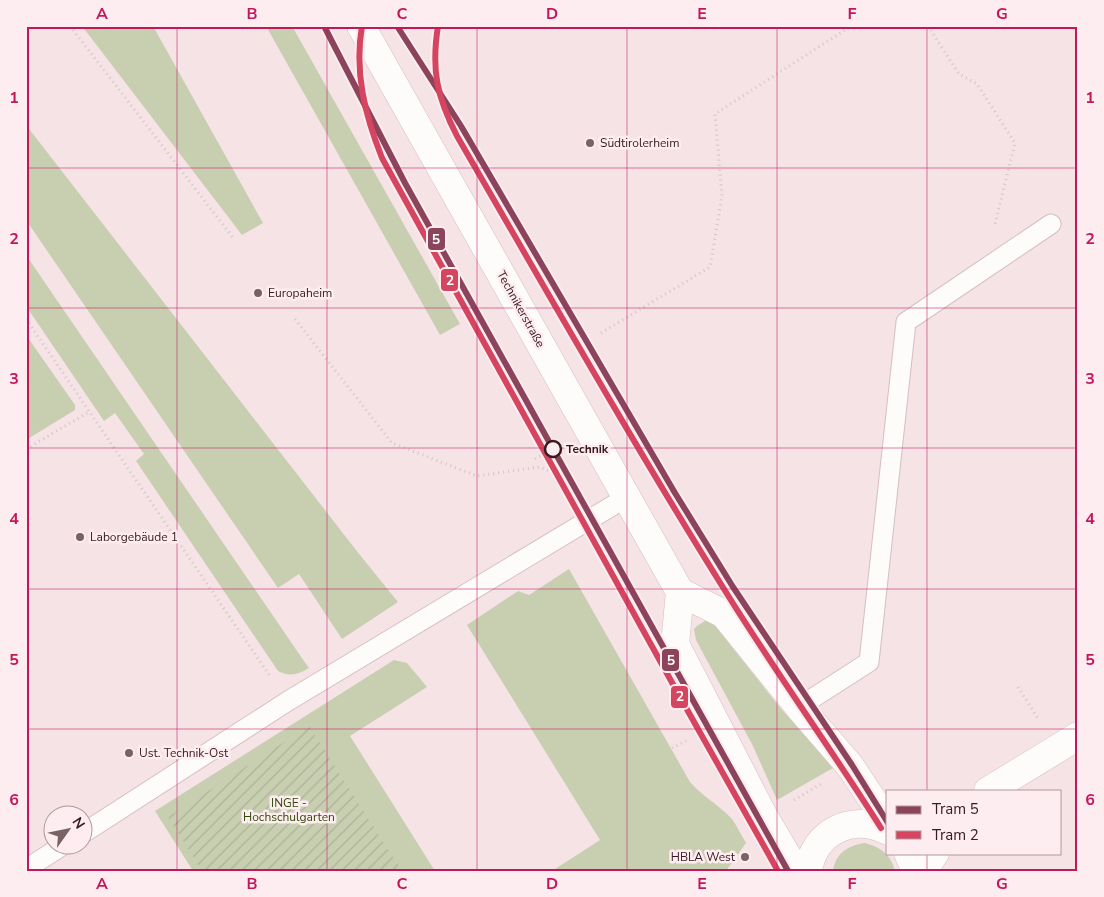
<svg xmlns="http://www.w3.org/2000/svg" width="1104" height="897" viewBox="0 0 1104 897" font-family="'Nunito Sans',sans-serif">
	<defs>
		<pattern id="garden-furrows" width="10" height="10" patternUnits="userSpaceOnUse" patternTransform="scale(1.25)"><rect width="10" height="10" fill="#c8cfb1"/><path d="M-1 1l2-2M0 10L10 0M9 11l2-2" fill="none" stroke="#adb198"/></pattern>
	</defs>
	<rect width="100%" height="100%" fill="#f5e3e6"/>
	<g fill="#c8cfb1">
		<polygon points="82,26 153,26 263,223 242,235"/>
		<polygon points="266,26 292,26 460,324 440,335"/>
		<polygon points="26,125 356,550 398,602 342,639 299,574 278,588 26,220"/>
		<path d="M 26,255 L 306,664 L 309,668 C 298,675 289,677 278,671 L 136,461 L 144,454 L 115,413 L 104,421 L 26,306 Z"/>
		<polygon points="26,335 75,405 75,410 26,440"/>
		<path d="M 569,569 L 690,782 C 702,796 719,805 732,819 C 737,826 741,835 746,843 L 726,871 L 552,871 L 600,840 L 467,625 L 518,591 L 529,595 Z"/>
		<polygon points="705,621 709,621 716,627 777,704 833,768 777,800 753,746 696,640 694,629 697,626"/>
		<polygon points="394,660 407,663 427,687 350,736 435,871 193,871 155,811"/>
		<path d="M 865,843 C 881,847 891,855 895,871 L 833,871 C 835,853 849,845 865,843 Z"/>
	</g>
	<polygon fill="url(#garden-furrows)" points="309,726 402,871 202,871 168,817"/>
	<g fill="none" stroke-linecap="round" stroke-linejoin="round">
		<g stroke="#d5bfc3" stroke-width="21">
			<g id="service">
				<polyline points="799,707 869,662 906,322 1051,224"/>
				<polyline points="82,834 288,701 627,497"/>
				<polyline points="26,869 65,844"/>
			</g>
		</g>
		<g stroke="#d5bfc3" stroke-width="29">
			<g id="minor">
				<polyline points="988,791 1078,736"/>
				<polyline points="923,871 935,853"/>
			</g>
		</g>
		<g stroke="#d5bfc3" stroke-width="29">
			<g id="tertiary">
				<polyline points="361,26 680,592 675,644 764,817 796,871"/>
				<polyline points="680,592 724,614 799,707 850,766 888,823"/>
				<polyline points="908,853 916,871"/>
				<path d="M 808,871 C 814,831 853,813 888,831"/>
			</g>
		</g>
		<g stroke="#d0c6c8" stroke-width="3" stroke-dasharray="1 4" stroke-linecap="butt">
			<polyline points="70,26 234,239"/>
			<polyline points="928,26 959,74 977,84 1015,143 995,224"/>
			<polyline points="26,319 270,676"/>
			<polyline points="295,319 392,443 477,476 539,467 558,474"/>
			<polyline points="601,333 710,267 722,196 715,114 851,26"/>
			<polyline points="26,449 89,412"/>
			<polyline points="535,459 546,453"/>
			<polyline points="1018,687 1039,720"/>
			<polyline points="672,748 686,741"/>
			<polyline points="794,800 821,784"/>
			<polyline points="681,871 735,834"/>
		</g>
		<use href="#service" stroke="#fefbfb" stroke-width="19"/>
		<use href="#minor" stroke="#fefbfb" stroke-width="28"/>
		<use href="#tertiary" stroke="#fefbfb" stroke-width="28"/>
		<g stroke="#feedf0" stroke-width="10">
			<g id="tram-1">
				<polyline points="324,26 405,183 788,871"/>
				<polyline points="397,26 461,126 675,493 733,587 852,765 888,823"/>
			</g>
		</g>
		<g stroke="#feedf0" stroke-width="10">
			<g id="tram-2">
				<path d="M 362,26 C 354,72 365,115 382,158 L 680,697 L 778,871"/>
				<path d="M 438,26 C 431,70 437,97 457,136 C 545,288 631,440 724,589 C 774,670 830,747 881,828"/>
			</g>
		</g>
		<use href="#tram-1" stroke="#8b445b" stroke-width="6"/>
		<use href="#tram-2" stroke="#d64560" stroke-width="6"/>
	</g>
	<path fill="none" stroke="#c2185b" stroke-width="1" stroke-opacity="0.55" d="M 177,26 L 177,871M 327,26 L 327,871M 477,26 L 477,871M 627,26 L 627,871M 777,26 L 777,871M 927,26 L 927,791M 26,168 L 1078,168M 26,308 L 1078,308M 26,448 L 1078,448M 26,589 L 1078,589M 26,729 L 1078,729M 927,853 L 927,871"/>
	<g fill="#7a6166" stroke="#feedf0" stroke-width="2">
		<circle cx="590" cy="143" r="5"/>
		<circle cx="258" cy="293" r="5"/>
		<circle cx="80" cy="537" r="5"/>
		<circle cx="129" cy="753" r="5"/>
		<circle cx="745" cy="857" r="5"/>
	</g>
	<circle fill="#feedf0" stroke="#381b21" stroke-width="2.5" cx="553" cy="449" r="8"/>
	<g text-anchor="middle" stroke-width="5" stroke-linejoin="round" paint-order="stroke">
		<g font-size="12" fill="#381b21" stroke="#feedf0" text-anchor="start">
			<text x="600" y="147">Südtirolerheim</text>
			<text x="268" y="297">Europaheim</text>
			<text x="90" y="541">Laborgebäude 1</text>
			<text x="139" y="757">Ust. Technik-Ost</text>
			<text x="735" y="861" text-anchor="end">HBLA West</text>
		</g>
		<g font-size="12" fill="#381b21" stroke="#feedf0">
			<text transform="translate(521 309) rotate(61)" y="4">Technikerstraße</text>
		</g>
		<g font-size="12" font-weight="bold" fill="#381b21" stroke="#feedf0" text-anchor="start">
			<text x="566" y="453">Technik</text>
		</g>
		<g font-size="12" fill="#334b09" stroke="#feedf0">
			<text x="289" y="807">INGE -<tspan x="289" dy="14">Hochschulgarten</tspan></text>
		</g>
	</g>
	<g stroke="#feedf0" stroke-width="2">
		<rect x="427" y="227" width="19" height="24" rx="5" fill="#8b445b"/>
		<rect x="440" y="268" width="19" height="24" rx="5" fill="#d64560"/>
		<rect x="661" y="648" width="19" height="24" rx="5" fill="#8b445b"/>
		<rect x="670" y="685" width="19" height="24" rx="5" fill="#d64560"/>
	</g>
	<g font-size="14" text-anchor="middle" font-weight="bold" fill="#fff">
		<text x="436" y="244">5</text>
		<text x="450" y="285">2</text>
		<text x="671" y="665">5</text>
		<text x="680" y="701">2</text>
	</g>
	<rect width="1104" height="897" fill="none" stroke="#feedf0" stroke-width="55"/>
	<rect x="886" y="790" width="175" height="65" fill="#feedf0" stroke="#af999d"/>
	<rect x="896" y="806" width="25" height="8" fill="#8b445b" stroke="#af999d"/>
	<text x="932" y="814" font-size="15" fill="#381b21">Tram 5</text>
	<rect x="896" y="831" width="25" height="8" fill="#d64560" stroke="#af999d"/>
	<text x="932" y="840" font-size="15" fill="#381b21">Tram 2</text>
	<g transform="translate(68 830) rotate(57)"><circle r="24" fill="#feedf0" stroke="#af999d"/>
	<path d="M0-4L9 19L0 12L-9 19Z" fill="#7a6166"/>
	<text y="-8" font-size="14" font-weight="bold" text-anchor="middle" fill="#381b21">N</text>
	</g>
	<rect x="28" y="28" width="1048" height="842" fill="none" stroke="#c2185b" stroke-width="2"/>
	<g font-size="16" text-anchor="middle" font-weight="bold" fill="#c2185b">
		<text x="102" y="19">A</text>
		<text x="252" y="19">B</text>
		<text x="402" y="19">C</text>
		<text x="552" y="19">D</text>
		<text x="702" y="19">E</text>
		<text x="852" y="19">F</text>
		<text x="1002" y="19">G</text>
		<text x="14" y="103">1</text>
		<text x="1090" y="103">1</text>
		<text x="14" y="244">2</text>
		<text x="1090" y="244">2</text>
		<text x="14" y="384">3</text>
		<text x="1090" y="384">3</text>
		<text x="14" y="524">4</text>
		<text x="1090" y="524">4</text>
		<text x="14" y="665">5</text>
		<text x="1090" y="665">5</text>
		<text x="14" y="805">6</text>
		<text x="1090" y="805">6</text>
		<text x="102" y="889">A</text>
		<text x="252" y="889">B</text>
		<text x="402" y="889">C</text>
		<text x="552" y="889">D</text>
		<text x="702" y="889">E</text>
		<text x="852" y="889">F</text>
		<text x="1002" y="889">G</text>
	</g>
</svg>
